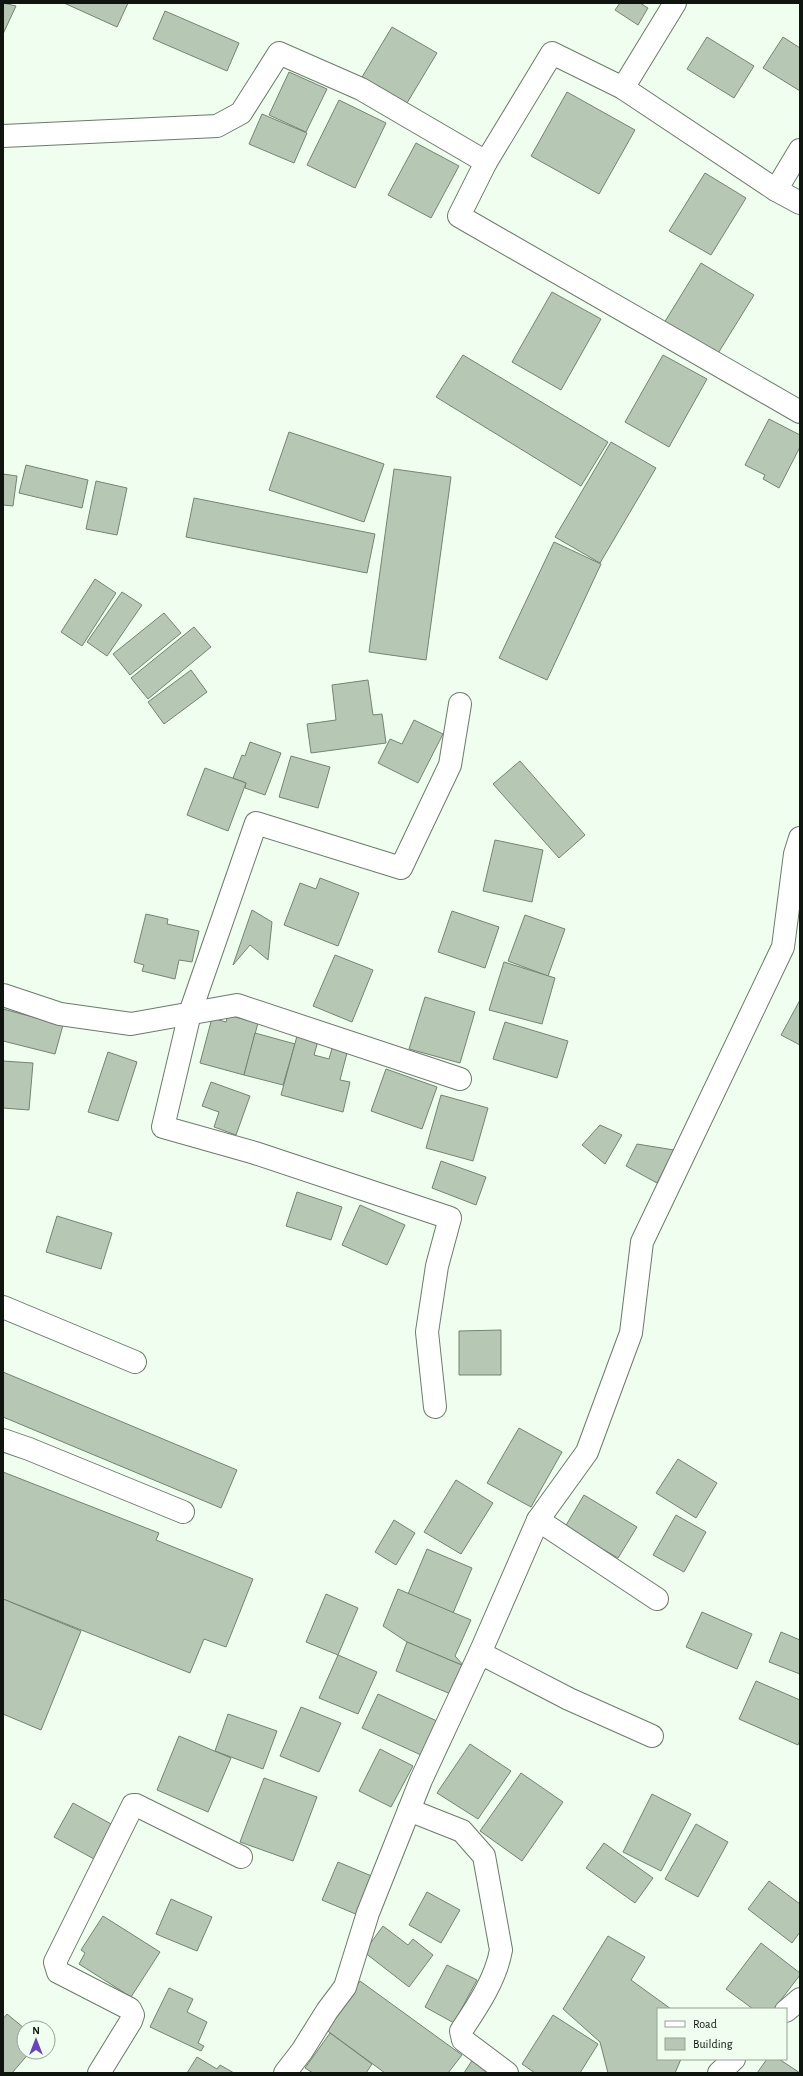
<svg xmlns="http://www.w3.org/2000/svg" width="803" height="2076" viewBox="0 0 803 2076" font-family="'Alegreya Sans',sans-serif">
	<rect width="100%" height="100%" fill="#effeee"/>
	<g fill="#b6c8b4" stroke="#738472">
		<polygon points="3,3 16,6 3,34"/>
		<polygon points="64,3 128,3 117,27"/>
		<polygon points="620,3 640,3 648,8 638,25 615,10"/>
		<polygon points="165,11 239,43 227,71 153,39"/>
		<polygon points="392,27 437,53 407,103 362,77"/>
		<polygon points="707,37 754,66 734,98 687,69"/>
		<polygon points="783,37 800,48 800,91 763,68"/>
		<polygon points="289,72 327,89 306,132 269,115"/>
		<polygon points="567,92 635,130 599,194 531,156"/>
		<polygon points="339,100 386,123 355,188 307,165"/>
		<polygon points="262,114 307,133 294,163 249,144"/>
		<polygon points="416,143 459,166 431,218 388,195"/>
		<polygon points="705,173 746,198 711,255 669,231"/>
		<polygon points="701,263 754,295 717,355 664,323"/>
		<polygon points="552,292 601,319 561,390 512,362"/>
		<polygon points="463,355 608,442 581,486 436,397"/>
		<polygon points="663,355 707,379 669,447 625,422"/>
		<polygon points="769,419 800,435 800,447 779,488 763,479 765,475 745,465"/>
		<polygon points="289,432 384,464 364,522 269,490"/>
		<polygon points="611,442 656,468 600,563 555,537"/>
		<polygon points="26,465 88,480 82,508 19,493"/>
		<polygon points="394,469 451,477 426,660 369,652"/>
		<polygon points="3,474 17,476 13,506 3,505"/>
		<polygon points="96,481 127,488 117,535 86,529"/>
		<polygon points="194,498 375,534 367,573 186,537"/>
		<polygon points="554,542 601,564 547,680 499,658"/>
		<polygon points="95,579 116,593 82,646 61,632"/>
		<polygon points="122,592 142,605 107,656 87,642"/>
		<polygon points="164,613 181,633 130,675 113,654"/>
		<polygon points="194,627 211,647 148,699 131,678"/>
		<polygon points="191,670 207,692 164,724 148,702"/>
		<polygon points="368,680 373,715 382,714 386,743 311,753 307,724 336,720 332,685"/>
		<polygon points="414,720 443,734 418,783 378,763 390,739 402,744"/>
		<polygon points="250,742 281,753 265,795 245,788 246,783 233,778 242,755 245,756"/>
		<polygon points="291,756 330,767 318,808 279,797"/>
		<polygon points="520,761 585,835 559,858 493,784"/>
		<polygon points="205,768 246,783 228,831 187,815"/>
		<polygon points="495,840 543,850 532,902 483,891"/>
		<polygon points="320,878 359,893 338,946 284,925 300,883 316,889"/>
		<polygon points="252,910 272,922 268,960 250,945 233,965"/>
		<polygon points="452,911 499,927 485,968 438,952"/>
		<polygon points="146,914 168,919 167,924 199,931 192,962 179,960 175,979 142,971 144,965 134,962"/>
		<polygon points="525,915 565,929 548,976 508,961"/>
		<polygon points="335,955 373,970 352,1022 313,1006"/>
		<polygon points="504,962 555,978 542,1024 489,1010"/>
		<polygon points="425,997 475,1012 460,1063 409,1049"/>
		<polygon points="800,1000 800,1045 781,1035"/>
		<polygon points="3,1009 63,1025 55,1054 3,1041"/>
		<polygon points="228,1015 258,1023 244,1075 200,1063 212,1018 226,1022"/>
		<polygon points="505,1022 568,1041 557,1078 493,1059"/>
		<polygon points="255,1033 295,1044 283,1085 244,1075"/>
		<polygon points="297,1036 318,1041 314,1055 329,1059 333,1045 348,1049 340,1080 350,1082 343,1112 281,1095"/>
		<polygon points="108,1052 137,1062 118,1121 88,1112"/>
		<polygon points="3,1061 33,1063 29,1110 3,1108"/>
		<polygon points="386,1069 437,1087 422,1129 371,1111"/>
		<polygon points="211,1082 250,1096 236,1135 214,1127 219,1112 202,1106"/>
		<polygon points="441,1095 488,1108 473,1161 426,1148"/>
		<polygon points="600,1125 622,1135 605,1164 582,1145"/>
		<polygon points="637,1144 674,1150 657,1183 626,1166"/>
		<polygon points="441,1161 486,1177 476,1205 432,1188"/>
		<polygon points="297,1192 342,1207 331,1240 286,1226"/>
		<polygon points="360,1205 405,1225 387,1265 342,1245"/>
		<polygon points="57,1216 112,1233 101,1269 46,1252"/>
		<polygon points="501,1330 501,1375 459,1375 459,1331"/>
		<polygon points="3,1372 237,1470 221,1508 3,1417"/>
		<polygon points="519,1428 562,1452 531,1507 487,1483"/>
		<polygon points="678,1459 717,1483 696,1518 656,1493"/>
		<polygon points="3,1472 159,1533 156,1540 253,1579 226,1647 204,1639 190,1673 3,1599"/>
		<polygon points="456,1480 493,1503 461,1554 424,1532"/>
		<polygon points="584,1495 637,1527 618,1558 565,1527"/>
		<polygon points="676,1515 706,1532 684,1572 653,1555"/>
		<polygon points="394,1520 415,1533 396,1565 375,1552"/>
		<polygon points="427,1549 472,1568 453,1613 408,1594"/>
		<polygon points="398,1589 471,1620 455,1656 464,1666 407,1642 383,1626"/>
		<polygon points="326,1594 358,1608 338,1655 306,1642"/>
		<polygon points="3,1599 81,1631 41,1730 3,1714"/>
		<polygon points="702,1612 752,1634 737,1669 686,1647"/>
		<polygon points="781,1632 800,1640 800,1674 769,1662"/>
		<polygon points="407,1642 464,1666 453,1695 396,1671"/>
		<polygon points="338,1655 377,1672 358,1714 319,1698"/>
		<polygon points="756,1681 800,1700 800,1740 798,1745 739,1719"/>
		<polygon points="378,1694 437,1721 421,1755 362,1728"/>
		<polygon points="301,1707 341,1723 319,1772 280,1756"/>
		<polygon points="228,1714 277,1731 263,1769 215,1751"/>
		<polygon points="179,1736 231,1758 208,1812 157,1790"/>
		<polygon points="470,1744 511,1771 478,1819 437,1793"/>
		<polygon points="380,1749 413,1766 391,1807 359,1791"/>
		<polygon points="521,1773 563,1802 522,1861 480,1831"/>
		<polygon points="264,1778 317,1797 293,1861 240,1842"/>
		<polygon points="652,1794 691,1814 661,1871 623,1852"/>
		<polygon points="73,1803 113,1825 94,1859 54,1837"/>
		<polygon points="696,1824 728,1842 698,1897 665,1879"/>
		<polygon points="604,1843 653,1878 635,1903 586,1868"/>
		<polygon points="338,1862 374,1877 358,1915 322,1900"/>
		<polygon points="769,1881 800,1904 800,1932 792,1943 748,1909"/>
		<polygon points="427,1892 460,1910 441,1943 409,1925"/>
		<polygon points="171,1899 212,1917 197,1951 156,1934"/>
		<polygon points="103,1916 160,1952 131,1997 79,1964 85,1953 81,1950"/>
		<polygon points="383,1926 408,1945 413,1939 433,1955 409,1987 364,1952"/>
		<polygon points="608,1936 645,1957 631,1980 671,2009 658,2009 658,2059 681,2059 675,2073 608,2073 600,2042 563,2009"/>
		<polygon points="761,1943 800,1973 800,1975 774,2009 753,2009 726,1989"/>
		<polygon points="447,1965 477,1980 454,2023 425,2007"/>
		<polygon points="360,1981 462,2055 448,2073 385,2073 325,2029"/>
		<polygon points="169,1988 193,1999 187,2012 207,2022 198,2043 204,2046 201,2051 150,2027"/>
		<polygon points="7,2014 24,2028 24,2052 30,2052 12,2073 3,2073 3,2019"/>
		<polygon points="553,2015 598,2044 580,2073 535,2073 522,2064"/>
		<polygon points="330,2033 372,2064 366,2073 313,2073 305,2068"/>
		<polygon points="197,2057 217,2069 220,2065 234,2073 187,2073"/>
		<polygon points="473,2059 494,2073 464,2073"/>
		<polygon points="767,2059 779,2059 800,2073 757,2073"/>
	</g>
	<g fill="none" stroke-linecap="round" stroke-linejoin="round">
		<g stroke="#6a7b69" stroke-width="24">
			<g id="street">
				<polyline points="623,88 675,3"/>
				<polyline points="3,136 217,126 241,113 279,53 361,89 486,162 459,216 800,412"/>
				<polyline points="486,162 552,53 623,88 776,190 800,203"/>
				<polyline points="776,190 800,150"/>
				<polyline points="3,995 60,1014 131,1024 237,1005 460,1079"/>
				<polyline points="3,1307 135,1362"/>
				<polyline points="435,1407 427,1332 437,1266 450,1218 255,1153 163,1127 190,1013 256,823 401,868 450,765 460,704"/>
				<polyline points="3,1440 29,1449 183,1512"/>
				<polyline points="538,1520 657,1599"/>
				<polyline points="480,1653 569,1699 652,1736"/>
				<path d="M 409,1810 L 462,1831 L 484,1856 L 501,1950 C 496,1979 477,2007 461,2031 L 463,2040 L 507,2073"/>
				<polyline points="786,2011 800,1999"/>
				<polyline points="99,2073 131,2021 133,2015 130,2009 58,1972 55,1962 133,1805 136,1805 241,1857"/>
				<polyline points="285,2073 302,2051 327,2011 345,1987 368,1913 421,1780 480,1653 538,1520 587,1452 631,1333 642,1242 783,947 795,854 800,838"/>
				<polyline points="719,2073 734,2059"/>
			</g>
		</g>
		<use href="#street" stroke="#fff" stroke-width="22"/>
	</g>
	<rect width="803" height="2076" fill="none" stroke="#0f150e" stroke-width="8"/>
	<rect x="657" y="2008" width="130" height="52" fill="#effeee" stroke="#95a194"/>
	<rect x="665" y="2021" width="20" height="6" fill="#ffffff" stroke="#95a194"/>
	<text x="693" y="2028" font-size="12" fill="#0f150e">Road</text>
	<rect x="665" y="2038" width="20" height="12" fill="#b6c8b4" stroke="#95a194"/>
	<text x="693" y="2048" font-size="12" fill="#0f150e">Building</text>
	<g transform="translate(36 2040)"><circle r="19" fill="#effeee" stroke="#95a194"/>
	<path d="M0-3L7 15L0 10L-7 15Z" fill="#6a45be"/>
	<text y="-6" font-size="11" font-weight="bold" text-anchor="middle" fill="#0f150e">N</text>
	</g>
</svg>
